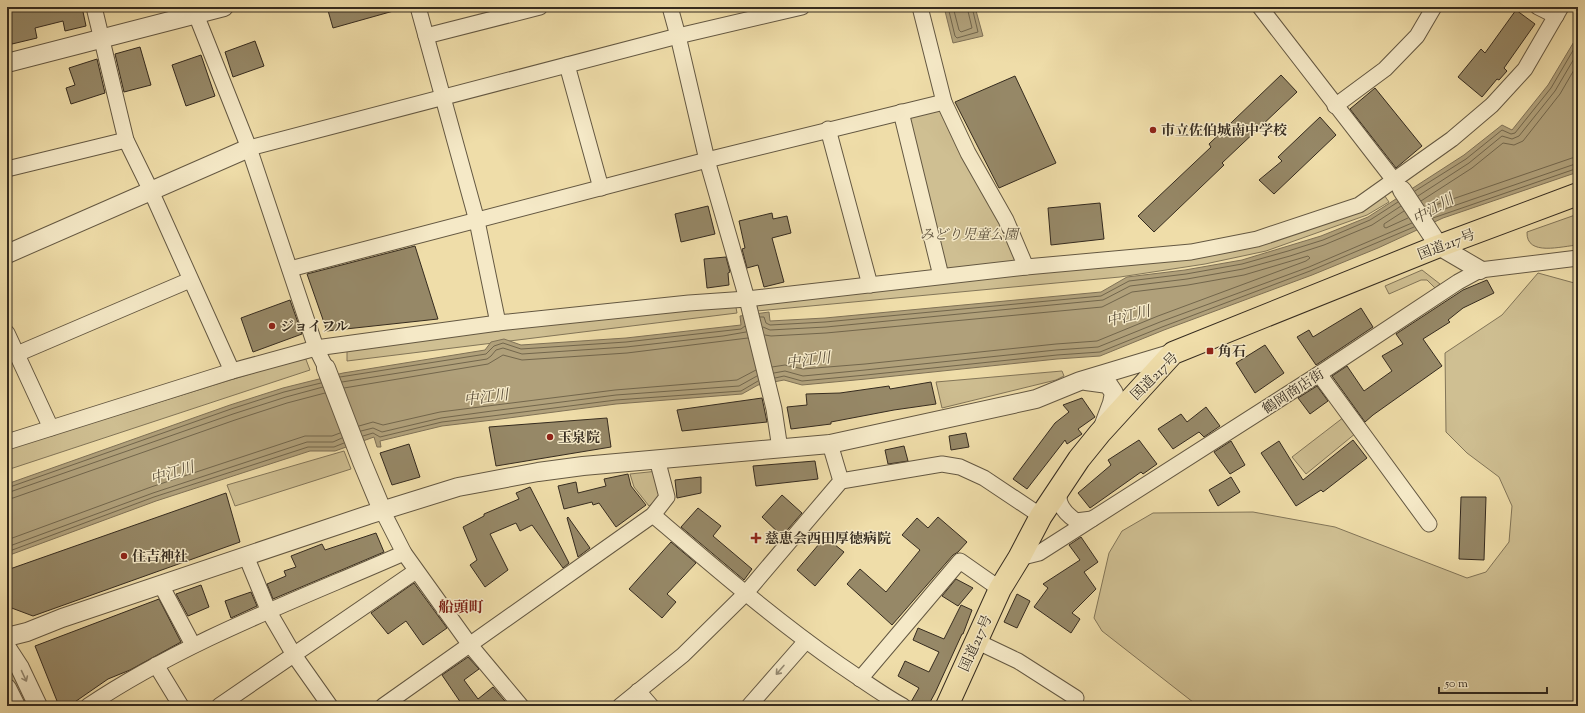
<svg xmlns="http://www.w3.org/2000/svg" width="1585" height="713" viewBox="0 0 1585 713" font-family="'Sorts Mill Goudy','Noto Serif JP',serif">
	<rect width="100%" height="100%" fill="#efdda9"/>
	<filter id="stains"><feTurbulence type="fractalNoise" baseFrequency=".005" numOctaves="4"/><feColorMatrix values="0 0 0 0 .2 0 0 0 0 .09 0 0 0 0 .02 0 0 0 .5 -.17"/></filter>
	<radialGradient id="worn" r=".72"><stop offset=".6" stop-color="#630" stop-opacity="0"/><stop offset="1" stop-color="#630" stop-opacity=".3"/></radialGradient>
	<g fill="#cfbf92" stroke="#827558">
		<polygon points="943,104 1021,264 943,272 905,114"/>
		<polygon points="1382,192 1389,202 1367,215 1266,251 1205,264 1120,277 757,311 756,299 1189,255"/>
		<path d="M 1578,214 L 1578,245 C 1562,246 1526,257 1527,232 Z"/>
		<polygon points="1422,270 1440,284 1435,288 1427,280 1421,280 1389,294 1385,286"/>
		<polygon points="1538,273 1578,284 1578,706 1198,706 1102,631 1094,618 1109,553 1122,531 1153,513 1253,512 1335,527 1467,578 1486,572 1509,542 1512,506 1499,477 1467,453 1446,432 1445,353 1502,315"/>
		<polygon points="735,302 737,313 347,361 347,351 365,345"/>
		<polygon points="305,357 310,370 7,470 7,449"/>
		<polygon points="1062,371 1064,376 1056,380 942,408 936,382"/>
		<polygon points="1344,417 1356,433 1306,474 1292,457"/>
		<polygon points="344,451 351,469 235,506 227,485"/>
		<polygon points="658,471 659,498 649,506 634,487 630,474"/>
		<polygon points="17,668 34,706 20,706 7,680 7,672"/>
	</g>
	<g fill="#b0a07a" stroke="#7f7156">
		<polygon points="944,7 975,7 983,36 953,43"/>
		<polygon points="1578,35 1578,172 1443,218 1378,248 1312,275 1164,330 1100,356 1057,359 866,379 802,385 784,380 758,385 742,394 616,404 493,420 442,426 380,441 381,447 377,447 374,437 335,451 310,451 156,501 7,556 7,484 230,405 283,388 343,373 485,350 491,342 504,339 521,345 626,338 741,325 740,316 769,312 770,321 825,318 1101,292 1127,277 1185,270 1242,260 1321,236 1368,217 1464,155 1502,125 1512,130 1548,85"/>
	</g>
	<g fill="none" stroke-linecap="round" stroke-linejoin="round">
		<g stroke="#72664c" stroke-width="1">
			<polyline points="948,7 955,36 957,38 978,32 972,7"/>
			<polyline points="953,7 959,30 961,32 972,28 967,7"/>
			<polyline points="1415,191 1466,159 1502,130 1511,134 1515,133 1551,88 1578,42"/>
			<polyline points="1418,196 1469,163 1502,136 1512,139 1519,136 1555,91 1578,52"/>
			<polyline points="1421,201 1472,168 1503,143 1514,145 1523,141 1560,94 1578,63"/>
			<polyline points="1427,209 1438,204 1572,158 1578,157"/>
			<polyline points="1404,211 1384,224 1384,227 1386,228 1408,218"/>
			<polyline points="1430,214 1578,163"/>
			<polyline points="1433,218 1578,168"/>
			<polyline points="760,317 764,317 766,323 770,325 825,322 1101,296 1129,281 1186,274 1242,264 1288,251 1323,240 1370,220 1398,202"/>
			<polyline points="763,327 770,330 826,327 1103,300 1130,286 1187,279 1243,269 1290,256 1324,245 1372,225 1401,206"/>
			<polyline points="765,335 771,336 826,333 1102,307 1132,292 1188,285 1244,275 1308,256 1310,258 1306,261 1158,316 1097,341 1056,344 865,364 803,369 785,365 772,367"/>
			<polyline points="774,373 785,371 803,376 865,370 1056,350 1098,347 1160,322 1309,267 1412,223"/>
			<polyline points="340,377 486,354 494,346 503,343 521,349 626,342 741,329 745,326"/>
			<polyline points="775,378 784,376 802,381 866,375 1057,355 1100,352 1162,327 1310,271 1414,227"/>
			<polyline points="342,382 487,359 491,356 496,350 503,348 522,354 626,347 723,336 746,332"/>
			<polyline points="344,388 488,364 503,355 522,360 627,353 748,338"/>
			<polyline points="359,426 373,422 383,425 440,412 615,390 737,380 756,370"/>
			<polyline points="361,431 373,428 382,432 441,418 492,411 616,395 739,386 757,376"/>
			<polyline points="363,436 373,433 380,437 442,422 492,416 616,400 741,391 758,381"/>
			<polyline points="7,488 231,409 284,392 321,383"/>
			<polyline points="7,493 233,414 286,397 323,387"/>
			<polyline points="7,499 13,498 235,420 287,403 325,393"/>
			<polyline points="7,540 151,487 305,436 332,436 340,433"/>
			<polyline points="7,547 153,493 307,442 333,442 342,438"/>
			<polyline points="7,552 154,497 308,447 334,447 344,443"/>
		</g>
	</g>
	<g fill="#968867" stroke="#352b1f">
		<polygon points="7,7 55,7 56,11 73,7 82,7 86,26 65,31 63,21 35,28 37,38 12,44 7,24"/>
		<polygon points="327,7 396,7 397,10 333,28"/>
		<polygon points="1516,10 1535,24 1504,68 1507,71 1499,80 1497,79 1482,97 1458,77 1481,49 1485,53"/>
		<polygon points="255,41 264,66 233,77 225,52"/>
		<polygon points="140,47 151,85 124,92 115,54"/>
		<polygon points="201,55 215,96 186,106 172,65"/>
		<polygon points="97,59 105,93 71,104 66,88 75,85 69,68"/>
		<polygon points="1281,75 1297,92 1222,163 1224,165 1154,232 1138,216 1211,147 1209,144"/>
		<polygon points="1015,76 1056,163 999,188 955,102"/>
		<polygon points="1375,88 1422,146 1396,168 1350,109"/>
		<polygon points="1320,117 1336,135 1274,194 1259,180 1282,161 1278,157"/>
		<polygon points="1100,203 1104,239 1051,245 1048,208"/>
		<polygon points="708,206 715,234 681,242 675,214"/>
		<polygon points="772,213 773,219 787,216 791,233 772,238 784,282 764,287 758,265 747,268 742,249 745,248 739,221"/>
		<polygon points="415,246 438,319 327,331 307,274"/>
		<polygon points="726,257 730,272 728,273 729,285 707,288 704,259"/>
		<polygon points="1487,280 1494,293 1463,308 1448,320 1450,322 1423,339 1442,366 1373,415 1365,422 1332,376 1347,366 1364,391 1392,371 1382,356 1403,344 1396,334 1463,290"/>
		<polygon points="290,300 302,334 253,352 241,318"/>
		<polygon points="1361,308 1373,327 1316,365 1297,337 1309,330 1313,337"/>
		<polygon points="1265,345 1284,373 1255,393 1236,363"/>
		<polygon points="931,382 936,404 894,410 831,422 831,424 791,429 787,407 807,405 806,394 840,393 889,386 890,389"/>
		<polygon points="1317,386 1328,401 1310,414 1298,398"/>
		<polygon points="762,398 767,422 682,431 677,410"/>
		<polygon points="1082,398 1095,417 1078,429 1082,434 1067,444 1065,440 1027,489 1013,479 1055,423 1069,412 1063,405"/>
		<polygon points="1206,407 1220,426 1204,437 1199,432 1173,449 1158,429 1181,414 1187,422"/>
		<polygon points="607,418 611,447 496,466 489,427"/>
		<polygon points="966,433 969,447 951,450 949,436"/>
		<polygon points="1139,440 1157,464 1143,474 1141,472 1090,508 1078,493 1111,465 1108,460"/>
		<polygon points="1353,440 1367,458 1323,492 1321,490 1296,506 1261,453 1279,441 1303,480"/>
		<polygon points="1231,441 1245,465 1230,474 1214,452"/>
		<polygon points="409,444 420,477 392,485 380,453"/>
		<polygon points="904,446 908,461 888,464 885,450"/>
		<polygon points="815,461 818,479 756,486 753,466"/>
		<polygon points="628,474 631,486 646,505 616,527 599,503 593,505 592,502 564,509 558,486 576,482 578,493 606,486 604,479"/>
		<polygon points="701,477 701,493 677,498 675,480"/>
		<polygon points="1231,477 1240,492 1218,506 1209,490"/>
		<polygon points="530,487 569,563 563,568 532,525 520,531 516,523 490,534 508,570 485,587 470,565 477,560 463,527 484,516 484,514 519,499 516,493"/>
		<polygon points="226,493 240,542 33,616 9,607 7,601 7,570"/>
		<polygon points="782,495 802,513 782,536 762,517"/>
		<polygon points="1461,497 1486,497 1484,560 1459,559"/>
		<polygon points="698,508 721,526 713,536 752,569 744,580 681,527"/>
		<polygon points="568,517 590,548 578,557 567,518"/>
		<polygon points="938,517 967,542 958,552 953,555 892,625 847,584 860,569 886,592 920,550 902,535 917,518 928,528"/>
		<polygon points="376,533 384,552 273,599 267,584 286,576 284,571 296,567 291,556 322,544 325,550"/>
		<polygon points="825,537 844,552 815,586 797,570"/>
		<polygon points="1081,537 1098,562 1084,572 1096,589 1072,613 1080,619 1071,633 1034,607 1048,588 1043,584 1080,560 1069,545"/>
		<polygon points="671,542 696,563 667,594 676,602 662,618 629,589"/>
		<polygon points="956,579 973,588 958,606 942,596"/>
		<polygon points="414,583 447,628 423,645 406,621 388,634 371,613"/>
		<polygon points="201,585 209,607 188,616 176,594"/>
		<polygon points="251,592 257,606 231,618 225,601"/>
		<polygon points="1017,594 1030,601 1017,628 1004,622"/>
		<polygon points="159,599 181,642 130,670 108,679 69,706 59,706 35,646"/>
		<polygon points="961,605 972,610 963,634 962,634 935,693 928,706 912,706 911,702 919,688 898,676 905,661 929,672 939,652 913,640 918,628 944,639"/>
		<polygon points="468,657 479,669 464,680 478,699 493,687 509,706 463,706 442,675"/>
	</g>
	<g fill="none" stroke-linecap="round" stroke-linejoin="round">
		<g stroke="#645842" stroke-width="17">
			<g id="minor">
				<polyline points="94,7 126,140 151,191 232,371"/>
				<polyline points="193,7 249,148 316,348 326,368"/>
				<polyline points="418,7 477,221 498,323"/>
				<polyline points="670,7 678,36 707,160 747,299 774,409 780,449"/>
				<polyline points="920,7 944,102 968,153 1006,220 1026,267"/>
				<polyline points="1260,7 1400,188"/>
				<polyline points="1538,7 1556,16"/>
				<polyline points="426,36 540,7"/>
				<polyline points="567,65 601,188"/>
				<polyline points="1335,106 1385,69 1417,36 1434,7"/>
				<polyline points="901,112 941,276"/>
				<polyline points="828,129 870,285"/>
				<polyline points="249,148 678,36 802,7"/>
				<polyline points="7,169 126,140"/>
				<polyline points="290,269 707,160 944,102"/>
				<polyline points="7,333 51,428"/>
				<polyline points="17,354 190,280"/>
				<polyline points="1319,374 1429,524"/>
				<polyline points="7,442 232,371 316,348 498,323 689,303 747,299 1026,267 1191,252 1257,239 1359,205 1452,139 1492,105 1525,69 1561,7"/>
				<polyline points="841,481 942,464 960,467 984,478 1041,516"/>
				<path d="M 1062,487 C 1061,489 1058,494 1059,497 C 1059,507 1069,516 1076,521 L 1092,519"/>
				<polyline points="382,510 404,553 470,645 521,706"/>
				<path d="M 653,515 C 714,567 774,619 840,665 C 861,679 881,694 903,706"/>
				<polyline points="246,556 269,612 294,655 330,706"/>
				<polyline points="1019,558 1039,553 1319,374 1458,282 1480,270 1578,258"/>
				<polyline points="161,585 193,645"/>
				<polyline points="976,641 1018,661 1076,698"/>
				<polyline points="156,665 181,706"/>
				<polyline points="860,679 960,561 1000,589"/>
				<polyline points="638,691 651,706"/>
				<path d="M 88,706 C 185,641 297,600 404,553"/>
				<polyline points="219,706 416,571"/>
				<polyline points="383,706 653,515 667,497 657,459"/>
				<polyline points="620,706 683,655 745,594 841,481 830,444"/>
				<polyline points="749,706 806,641"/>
			</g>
		</g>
		<g stroke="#645842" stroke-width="20">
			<g id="tertiary">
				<polyline points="7,63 224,7"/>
				<polyline points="1402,190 1439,246 1480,270"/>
				<polyline points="7,254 249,148"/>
				<polyline points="326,368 362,462 382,510"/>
				<polyline points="1086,381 1108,384 1114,393 1112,403 1103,427"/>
				<polyline points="7,637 27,632 62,618 368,515 458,487 538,472 583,466 830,444 1036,399 1080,381 1173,353"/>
				<polyline points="7,648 20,668 38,706"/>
				<polyline points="7,688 16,706"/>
			</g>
		</g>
		<g stroke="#352b1f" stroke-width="24">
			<polyline id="trunk" points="947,706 1000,589 1019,558 1041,516 1079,459 1100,433 1173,353 1439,246 1578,194"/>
		</g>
		<use href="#minor" stroke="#f5e9c7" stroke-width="15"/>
		<use href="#tertiary" stroke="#f5e9c7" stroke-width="18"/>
		<use href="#trunk" stroke="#efdda9" stroke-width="22"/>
	</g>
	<defs><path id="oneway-shaft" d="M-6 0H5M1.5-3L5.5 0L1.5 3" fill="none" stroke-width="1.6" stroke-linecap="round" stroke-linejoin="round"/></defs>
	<g stroke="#958a73">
		<use href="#oneway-shaft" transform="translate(780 670) rotate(131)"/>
		<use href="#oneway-shaft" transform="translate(24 676) rotate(65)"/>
	</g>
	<g fill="#8f2418" stroke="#f5e9c7" stroke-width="1.5">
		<circle cx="1153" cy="130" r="4"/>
		<circle cx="272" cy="326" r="4"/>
		<rect x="1206" y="347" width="8" height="8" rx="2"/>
		<circle cx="550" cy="437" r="4"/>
		<path d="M754 532h4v4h4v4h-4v4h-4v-4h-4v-4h4z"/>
		<circle cx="124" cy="556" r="4"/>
	</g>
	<g text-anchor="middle" stroke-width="3" stroke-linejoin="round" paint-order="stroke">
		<g font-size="14" font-weight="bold" fill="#352b1f" stroke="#f5e9c7" text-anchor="start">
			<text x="1161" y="135">市立佐伯城南中学校</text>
			<text x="280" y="331">ジョイフル</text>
			<text x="1218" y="356">角石</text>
			<text x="558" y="442">玉泉院</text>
			<text x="765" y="543">慈恵会西田厚徳病院</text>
			<text x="132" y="561">住吉神社</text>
		</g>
		<g font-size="14" font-style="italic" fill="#5c503c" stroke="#f5e9c7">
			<text x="969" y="239">みどり児童公園</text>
		</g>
		<g font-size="14" fill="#352b1f" stroke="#f5e9c7">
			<text transform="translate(1446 244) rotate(-21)" y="5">国道217号</text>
			<text transform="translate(1154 376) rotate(-45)" y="5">国道217号</text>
			<text transform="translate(1293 391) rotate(-33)" y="5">鶴岡商店街</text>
			<text transform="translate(975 643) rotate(-66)" y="5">国道217号</text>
		</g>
		<g font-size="15" font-style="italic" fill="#5a4e3a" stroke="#f5e9c7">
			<text transform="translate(1433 209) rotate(-30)" y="5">中江川</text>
			<text transform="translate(1128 316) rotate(-14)" y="5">中江川</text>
			<text transform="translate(808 360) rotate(-7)" y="5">中江川</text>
			<text transform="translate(486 397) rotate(-7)" y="5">中江川</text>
			<text transform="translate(172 473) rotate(-17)" y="5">中江川</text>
		</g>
		<g font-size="15" font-weight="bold" fill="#7a1f14" stroke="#f5e9c7">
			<text x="461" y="612">船頭町</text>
		</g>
	</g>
	<rect width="1585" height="713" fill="none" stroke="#efdda9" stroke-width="24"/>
	<rect x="8" y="8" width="1569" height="697" fill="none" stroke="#352b1f" stroke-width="2"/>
	<rect x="12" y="12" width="1561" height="689" fill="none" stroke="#352b1f"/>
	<path d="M1439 687v6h108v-6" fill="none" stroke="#352b1f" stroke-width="2"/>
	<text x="1445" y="687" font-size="12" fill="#352b1f" stroke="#f5e9c7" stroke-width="3" paint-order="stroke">50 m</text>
	<rect width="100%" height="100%" filter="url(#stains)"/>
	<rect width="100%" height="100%" fill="url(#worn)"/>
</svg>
